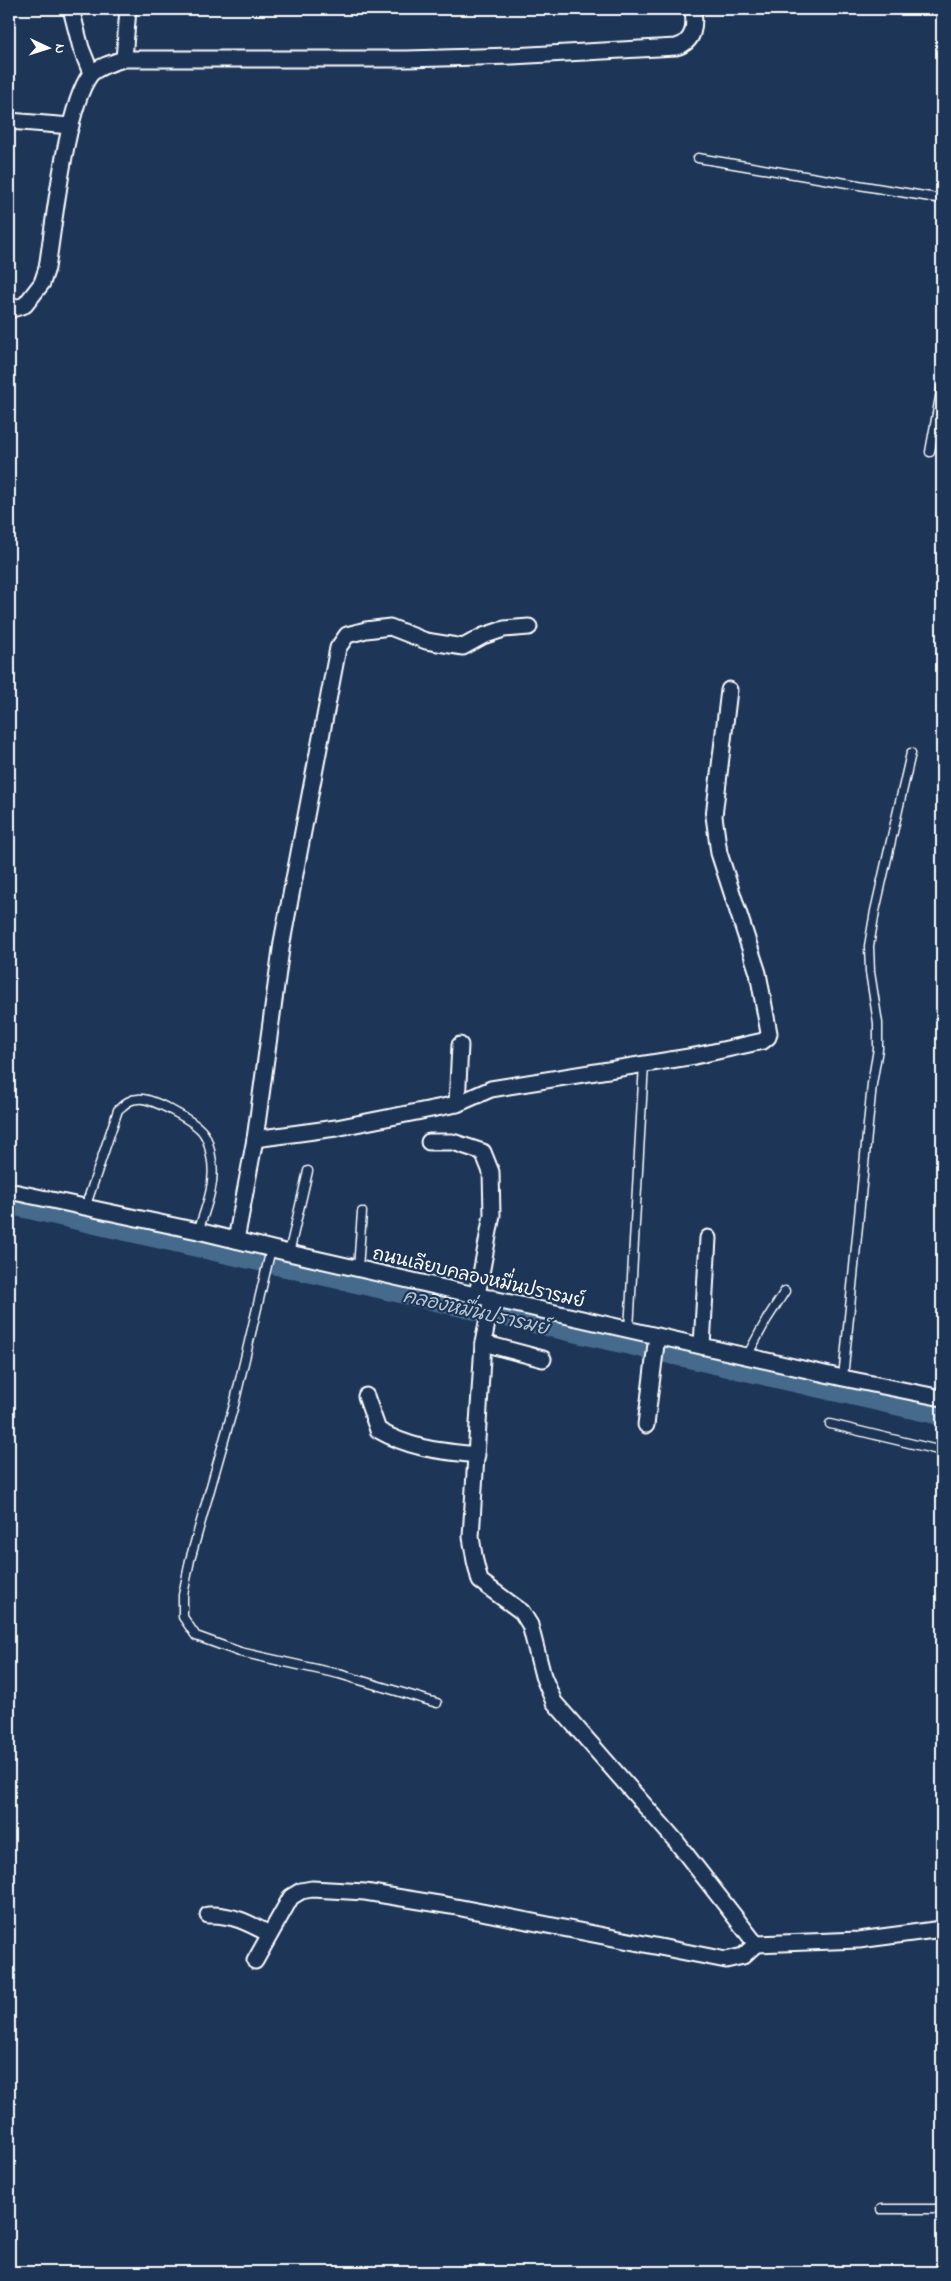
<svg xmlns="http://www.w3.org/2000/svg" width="951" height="2281" viewBox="0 0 951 2281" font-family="'Indie Flower','Playpen Sans Thai',sans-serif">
	<rect width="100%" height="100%" fill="#1d3557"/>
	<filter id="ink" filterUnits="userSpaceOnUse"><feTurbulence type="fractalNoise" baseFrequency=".02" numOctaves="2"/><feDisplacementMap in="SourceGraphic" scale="10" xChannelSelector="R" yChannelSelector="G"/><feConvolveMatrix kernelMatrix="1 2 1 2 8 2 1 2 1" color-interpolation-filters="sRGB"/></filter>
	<g filter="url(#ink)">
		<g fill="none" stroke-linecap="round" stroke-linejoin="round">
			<polyline stroke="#446b8c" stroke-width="19" points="9,1205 942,1416"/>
			<g stroke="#fff" stroke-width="11">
				<g id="service">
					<polyline points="698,158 942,199"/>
					<polyline points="930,452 942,386"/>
					<path d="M 85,1208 L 118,1110 C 124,1105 129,1099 138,1099 C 151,1097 197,1122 204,1134 C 208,1139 210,1150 211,1156 C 217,1181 206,1208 198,1231"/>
					<polyline points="271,1249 234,1405 190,1560 183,1595 183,1617 196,1636 240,1652 339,1674 437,1703"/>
					<polyline points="289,1253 308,1171"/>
					<polyline points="358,1269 362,1212"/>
					<polyline points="629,1330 644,1064"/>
					<polyline points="747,1356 767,1319 785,1291"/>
					<polyline points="843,1378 872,1084 878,1049 878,1023 870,972 869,946 875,911 911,753"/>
					<polyline points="830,1424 942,1451"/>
					<polyline points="881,2209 942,2209"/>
				</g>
			</g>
			<g stroke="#fff" stroke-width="19">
				<g id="minor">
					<polyline points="71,9 81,48 91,73"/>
					<polyline points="124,59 128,9"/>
					<polyline points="9,121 71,126"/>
					<path d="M 9,310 L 25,305 L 42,283 L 47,268 C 54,224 66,107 90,75 C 97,67 114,62 124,59 L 407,59 L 512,56 L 676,47 C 695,42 695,25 693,9"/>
					<polyline points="457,1104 460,1045"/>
					<polyline points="255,1139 336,1128 457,1104 491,1089 695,1056 763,1041 768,1037 769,1033 758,973 719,853 714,816 729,690"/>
					<polyline points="429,1142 453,1142 483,1152 491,1172 492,1215 477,1295"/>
					<polyline points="9,1191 198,1231 289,1253 843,1378 942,1398"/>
					<polyline points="236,1240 255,1139 282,942 338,648 347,635 366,630 390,627 426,641 463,647 483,636 504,629 529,627"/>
					<polyline points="492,1298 483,1343 471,1537 475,1561 480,1581 522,1612 530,1625 543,1676 554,1702 675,1840 756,1944 859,1940 942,1929"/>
					<polyline points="483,1343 543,1359"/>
					<polyline points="702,1346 708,1238"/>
					<path d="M 366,1396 L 378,1430 C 411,1449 440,1451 477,1455"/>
					<polyline points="646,1425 657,1336"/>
					<path d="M 208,1915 C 232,1914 249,1923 269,1934"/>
					<polyline points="255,1961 291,1897 301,1891 312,1889 365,1892 451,1906 726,1960 743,1956 756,1944"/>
				</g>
			</g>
			<use href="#service" stroke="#1d3557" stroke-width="8"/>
			<use href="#minor" stroke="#1d3557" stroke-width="15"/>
		</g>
	</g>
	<g text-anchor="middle" stroke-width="4.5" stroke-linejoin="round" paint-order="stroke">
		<g font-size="18" fill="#fff" stroke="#1d3557">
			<text transform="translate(479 1277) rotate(13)" y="6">ถนนเลียบคลองหมื่นปรารมย์</text>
		</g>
		<g font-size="19" font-style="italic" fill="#b4c4d1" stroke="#1d3557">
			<text transform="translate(476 1311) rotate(13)" y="7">คลองหมื่นปรารมย์</text>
		</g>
	</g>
	<rect width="951" height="2281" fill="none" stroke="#1d3557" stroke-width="30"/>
	<rect x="15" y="15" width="921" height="2251" fill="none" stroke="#fff" stroke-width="2" filter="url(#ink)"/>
	<g transform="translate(48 48) rotate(94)" stroke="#1d3557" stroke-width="4" paint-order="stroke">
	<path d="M0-4L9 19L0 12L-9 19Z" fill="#ffffff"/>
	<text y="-8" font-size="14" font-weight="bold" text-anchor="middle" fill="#ffffff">N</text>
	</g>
</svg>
